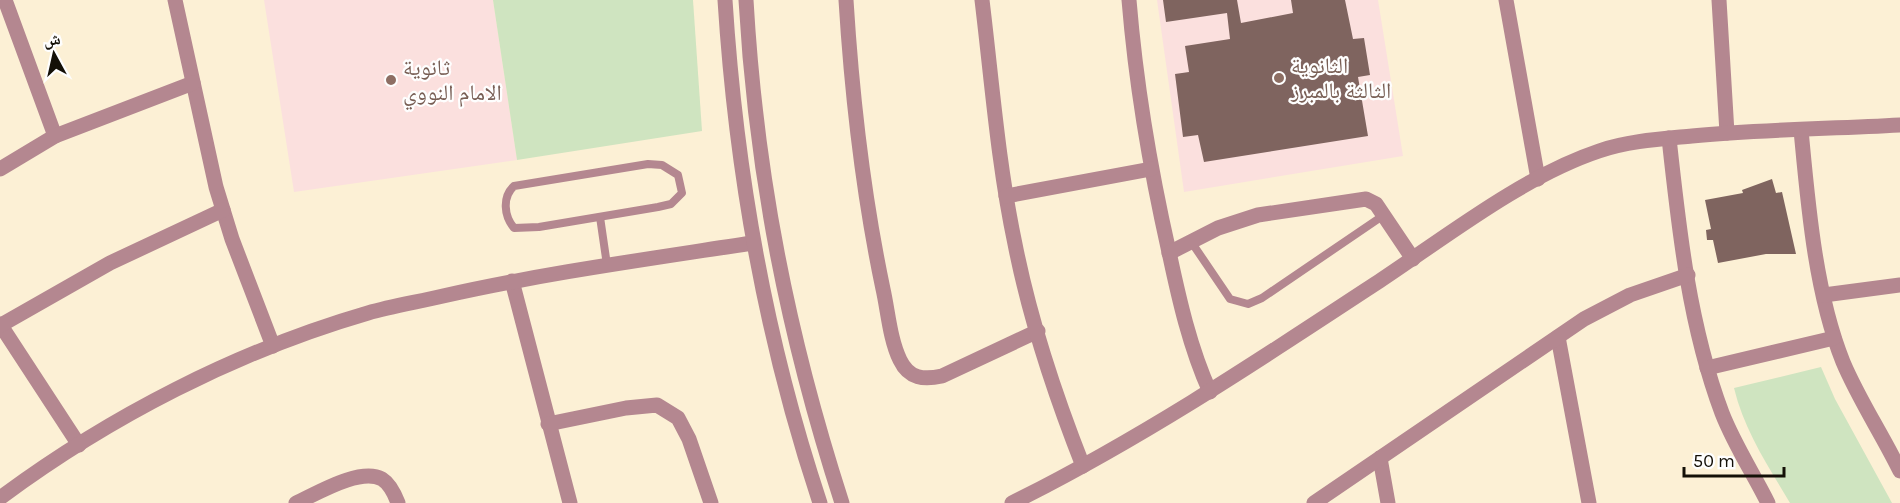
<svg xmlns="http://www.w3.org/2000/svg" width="1900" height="503" viewBox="0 0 1900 503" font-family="Karla,'Noto Naskh Arabic',sans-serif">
	<rect width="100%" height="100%" fill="#fcf0d5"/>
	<g fill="#fbe0de">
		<polygon points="264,0 493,0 517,160 294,192"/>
		<polygon points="1157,0 1378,0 1403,156 1184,192"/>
	</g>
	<g fill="#cfe4c0">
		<polygon points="493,0 693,0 702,131 517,160"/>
		<path d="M 1821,367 L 1835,399 L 1892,503 L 1790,503 C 1768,466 1744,430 1734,388 Z"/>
	</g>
	<g fill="#7f645f">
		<polygon points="1163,0 1237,0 1241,23 1293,13 1291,0 1345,0 1353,39 1364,38 1370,75 1358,77 1368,136 1204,162 1198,135 1183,137 1175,74 1189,72 1185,46 1230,39 1227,13 1166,22"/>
		<polygon points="1772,179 1776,193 1782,192 1796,254 1766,254 1718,263 1713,240 1707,240 1706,230 1711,229 1705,200 1743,193 1742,190"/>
	</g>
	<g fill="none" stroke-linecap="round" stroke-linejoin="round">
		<g stroke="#b48790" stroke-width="8">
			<path d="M 648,164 L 662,165 L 678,175 L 682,193 L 671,204 L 658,207 L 539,227 L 514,228 C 504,216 502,197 514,186 Z"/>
			<polyline points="600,217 607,265"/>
			<polyline points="1190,240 1230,299 1248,304 1262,298 1384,215"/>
		</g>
		<g stroke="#b48790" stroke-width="15">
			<polyline points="5,0 55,136"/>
			<polyline points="175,0 216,187 232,239 273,346"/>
			<path d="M 846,0 C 852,97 863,194 883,289 C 888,311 890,340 900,360 C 909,379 924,380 942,376 L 1038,331"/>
			<path d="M 982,0 C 992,82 998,164 1015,244 C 1030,320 1055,395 1083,466"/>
			<path d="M 1129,0 C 1136,86 1150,168 1169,252 C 1179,299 1190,348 1210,392"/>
			<polyline points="1506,0 1538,179"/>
			<polyline points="1719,0 1727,133"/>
			<path d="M 1801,130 C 1808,204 1815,292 1843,362 C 1859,400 1882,434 1900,471"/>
			<path d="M 1669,138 C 1679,230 1689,325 1722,413 C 1734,444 1753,473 1768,503"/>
			<polyline points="0,169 55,136 193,83"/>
			<polyline points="1006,196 1151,169"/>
			<polyline points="1169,253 1218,228 1258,215 1366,199 1376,204 1413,259"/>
			<polyline points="512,281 570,503"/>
			<polyline points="1824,295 1900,285"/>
			<polyline points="0,324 79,445"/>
			<polyline points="1,325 110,263 223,210"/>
			<polyline points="1558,337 1589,503"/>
			<polyline points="1707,368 1834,338"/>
			<polyline points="548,424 626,408 657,405 678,418 689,439 711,503"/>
			<polyline points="1380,458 1388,503"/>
			<path d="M 0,498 C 109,417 237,351 368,313 C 392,306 418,302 443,296 C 545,273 649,259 752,243"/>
			<path d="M 296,503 C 316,494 360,467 382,479 C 390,484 395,495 398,503"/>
			<path d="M 1012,503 C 1141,439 1261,359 1381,280 C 1447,236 1524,176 1599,151 C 1628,141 1661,139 1692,136 C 1761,129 1831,129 1900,125"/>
			<polyline points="1314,503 1584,319 1630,295 1688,275"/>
		</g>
		<g stroke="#b48790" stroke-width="15">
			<path d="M 725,0 C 736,174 765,338 820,503"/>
			<path d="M 746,0 C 756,175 788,336 842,503"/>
		</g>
	</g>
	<g fill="#8d6e63" stroke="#fefefe" stroke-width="2">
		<circle cx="1279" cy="78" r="6"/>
		<circle cx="391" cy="80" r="6"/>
	</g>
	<g text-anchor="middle" stroke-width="4.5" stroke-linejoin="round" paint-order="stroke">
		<g font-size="22" fill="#785e54" stroke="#fefefe" text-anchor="start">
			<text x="1291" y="73">الثانوية<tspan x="1291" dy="25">الثالثة بالمبرز</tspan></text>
			<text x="403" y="75">ثانوية<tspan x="403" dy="25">الامام النووي</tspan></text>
		</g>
	</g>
	<g transform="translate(54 54) rotate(352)" stroke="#fefefe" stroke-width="4.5" paint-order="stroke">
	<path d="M0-4.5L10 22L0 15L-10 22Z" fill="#141007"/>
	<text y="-9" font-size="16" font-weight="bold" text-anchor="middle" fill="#141007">ش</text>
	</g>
	<path d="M1684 467v9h100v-9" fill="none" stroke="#141007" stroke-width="3"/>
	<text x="1693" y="467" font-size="18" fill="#141007" stroke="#fefefe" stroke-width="4.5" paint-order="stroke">50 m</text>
</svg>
